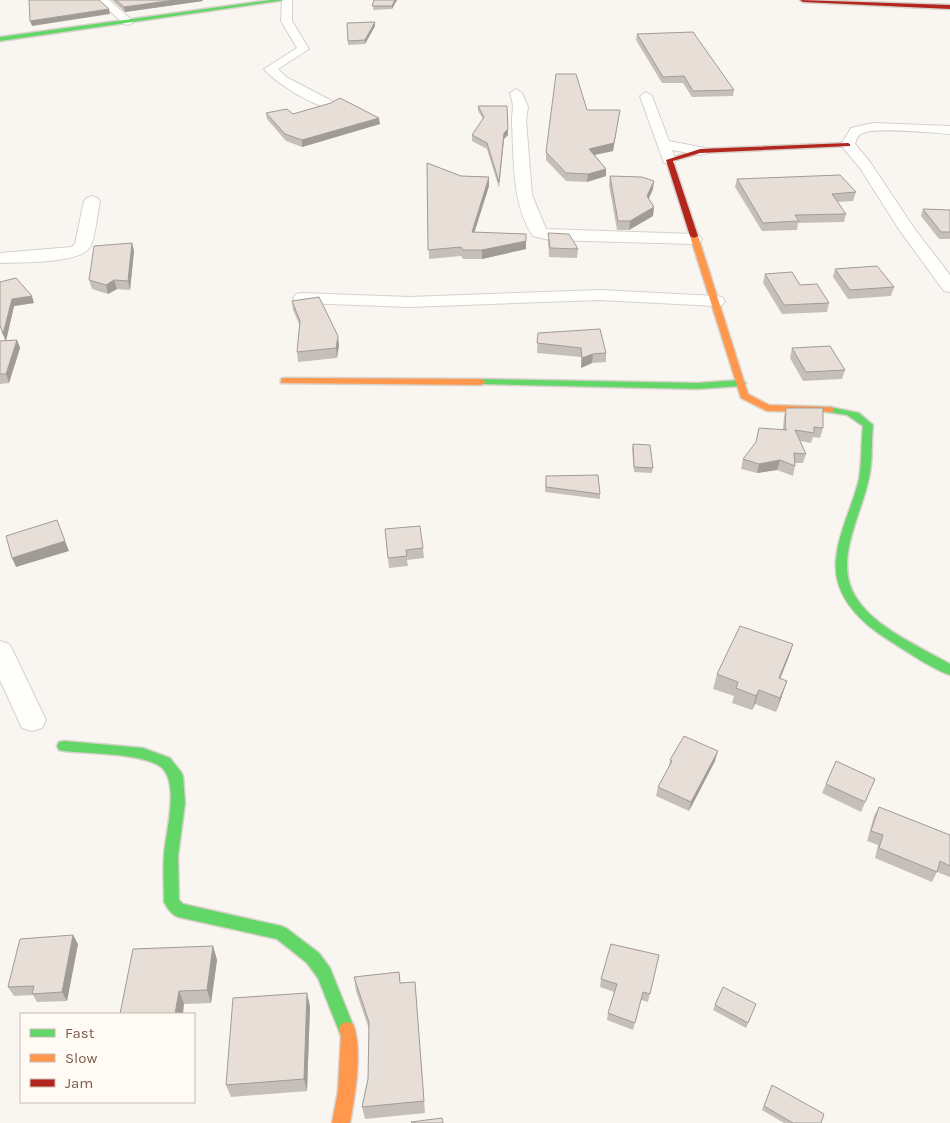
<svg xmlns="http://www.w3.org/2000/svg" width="950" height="1123" viewBox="0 0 950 1123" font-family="Karla,sans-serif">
	<rect width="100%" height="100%" fill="#f9f5f0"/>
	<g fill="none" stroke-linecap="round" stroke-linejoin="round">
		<g stroke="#d7d1cb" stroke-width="2">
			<g id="street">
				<polygon points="98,0 109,0 134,22 128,25 124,24"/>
				<path d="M 282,0 L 292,0 L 292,21 L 309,49 L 278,69 L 286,77 L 332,101 L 334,104 L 332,107 C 318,110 273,81 264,69 L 297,48 L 281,21 Z"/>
				<path d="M 516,89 L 522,93 L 528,107 L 526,120 L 532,195 L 546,229 L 694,234 L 700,236 L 702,239 L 700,242 L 694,244 L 550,240 L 533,236 C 512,206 514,159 512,123 C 512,108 515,109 510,93 Z"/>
				<polygon points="646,92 652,96 669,141 705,148 707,151 705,154 700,155 672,150 676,160 674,163 664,163 640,96"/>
				<path d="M 873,123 L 950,126 L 950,134 C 934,133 872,126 861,134 C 857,136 856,141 855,144 L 870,162 L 914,228 L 950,275 L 950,292 L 944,291 L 900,231 L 860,168 L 841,145 L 851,128 Z"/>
				<path d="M 92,196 L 97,198 L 100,201 C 97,213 96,237 90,247 C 80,264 20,262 0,263 L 0,253 L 72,247 L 75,244 L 84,201 L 87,198 Z"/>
				<polygon points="600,290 716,296 722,297 725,301 722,305 716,306 600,300 409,307 302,303 296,302 293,298 296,294 302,293 409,297"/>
				<polygon points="0,641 9,644 13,651 46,720 42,728 32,731 22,728 0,680"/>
			</g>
		</g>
		<g stroke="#d9d2cb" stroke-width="3">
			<g id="fast">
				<polygon points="271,0 285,0 0,41 0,37"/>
				<polygon points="481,379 697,383 741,380 746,383 741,386 697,389 478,384 476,382"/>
				<path d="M 830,407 L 859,413 L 873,425 C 871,443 873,461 869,478 C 861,517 832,562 857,599 C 876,628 920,647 950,664 L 950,675 C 932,669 906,651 890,641 C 858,621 829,593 837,552 C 841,527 853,504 859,479 C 862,462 861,443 863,426 L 847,415 L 827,412 L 827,408 Z"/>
				<path d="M 64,741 L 143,748 L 170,758 L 181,772 L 183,776 L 185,803 L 178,856 L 179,900 L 183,904 L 281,926 L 286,928 L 319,953 L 330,968 L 355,1030 L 353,1036 L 347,1038 L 341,1036 L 318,978 L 307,963 L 277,939 L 178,917 C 171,914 168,909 164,902 C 164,887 163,871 164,856 C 165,834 182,778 158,765 C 136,753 90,754 64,751 L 59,750 L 57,746 L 59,742 Z"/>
			</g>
		</g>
		<g stroke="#d9d2cb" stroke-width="3">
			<g id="slow">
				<polygon points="691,234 698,236 748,394 769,405 830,407 833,408 833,412 767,411 741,398 690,236"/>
				<polygon points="284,378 481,379 486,382 481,385 281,383 281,379"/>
				<path d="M 347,1022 L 353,1024 C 363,1049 355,1096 350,1123 L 332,1123 L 338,1091 L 341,1035 L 339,1030 L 341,1024 Z"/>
			</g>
		</g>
		<g stroke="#d9d2cb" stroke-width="3">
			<g id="jam">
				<polygon points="800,0 950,5 950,9 803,2"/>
				<polygon points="848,143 850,144 850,146 700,153 673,161 698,236 694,238 690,236 666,160 700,149"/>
			</g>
		</g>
		<use href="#street" fill="#fefefd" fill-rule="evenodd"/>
		<use href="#fast" fill="#63d668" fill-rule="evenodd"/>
		<use href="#slow" fill="#ff974d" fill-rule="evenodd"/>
		<use href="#jam" fill="#b3261e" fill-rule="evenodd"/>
	</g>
	<g fill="#c6bfb9">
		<polygon points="112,0 202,0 203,1 125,12"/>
		<polygon points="374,0 397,0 392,9 373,10"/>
		<polygon points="347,23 375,26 365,44 348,45"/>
		<polygon points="637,34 734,90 733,96 692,97 683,83 662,83 636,40"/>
		<polygon points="478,106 508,129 508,135 504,139 499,188 487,149 472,141 472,135 483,119 478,111"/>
		<polygon points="587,110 620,110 613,151 595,155 606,169 606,176 587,182 566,181 546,160 546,152"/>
		<polygon points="266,113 293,114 380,124 302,147 286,141 267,119"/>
		<polygon points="427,163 461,176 489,177 489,186 474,232 526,241 526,249 482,259 463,259 461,256 429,259"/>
		<polygon points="610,176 653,189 648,199 654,207 653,216 629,230 617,230 609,185"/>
		<polygon points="737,179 856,192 853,201 837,202 846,214 844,222 798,223 797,230 762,231 735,187"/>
		<polygon points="923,209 950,210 950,239 939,239 921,216"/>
		<polygon points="548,233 578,249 577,258 549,257 548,241"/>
		<polygon points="132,243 134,251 130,290 117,289 108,294 92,289 89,280"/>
		<polygon points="835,269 894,287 891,296 848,299 833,277"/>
		<polygon points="765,274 800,285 829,303 827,312 782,314 763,283"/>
		<polygon points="0,282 34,303 14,306 6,340 17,340 20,348 9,383 0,384 0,341 5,340 0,326"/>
		<polygon points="292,301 339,345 337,358 298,362 297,352 300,326 293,310"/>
		<polygon points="538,333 606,353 606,362 592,363 581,368 581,357 537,353"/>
		<polygon points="792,348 845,370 842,379 803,381 790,358"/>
		<polygon points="786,408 823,428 820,438 813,437 811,443 800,441 806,454 803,463 795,463 795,466 793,476 777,470 757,473 741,469 743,459 783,429 784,417"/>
		<polygon points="633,444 653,468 652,473 634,472 632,449"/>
		<polygon points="546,476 600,494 600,499 545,492"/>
		<polygon points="385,529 423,548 424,558 407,560 408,566 389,568"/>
		<polygon points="793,644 788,659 780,679 782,696 776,712 755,704 752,710 732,703 734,696 713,689 717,674"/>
		<polygon points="670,760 715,761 689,811 656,796 658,787 669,767"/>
		<polygon points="875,779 861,812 822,793 826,784"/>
		<polygon points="879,807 950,835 950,877 937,872 932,882 875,858 878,845 867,841 874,816"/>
		<polygon points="78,944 67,1001 37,1002 33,995 14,996 8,987"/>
		<polygon points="213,946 217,960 211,1003 184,1004 120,1014"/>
		<polygon points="659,955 648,1002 641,1000 633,1030 607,1020 608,1013 614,992 600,987 601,979"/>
		<polygon points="354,977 400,983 415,982 425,1113 365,1119 362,1107 368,1079 369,1029 356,991"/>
		<polygon points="756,1004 746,1028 713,1010 715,1005"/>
		<polygon points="310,1006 307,1091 231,1097 226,1085"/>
		<polygon points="772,1085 821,1123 784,1123 762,1110"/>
	</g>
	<g fill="#a19b96">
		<polygon points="175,0 202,0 203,1 125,12 124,7"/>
		<polygon points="395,0 397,0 392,9 392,6"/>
		<polygon points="109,9 110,14 32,26 30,21"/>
		<polygon points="375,22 375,26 365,44 365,40"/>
		<polygon points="620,110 613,151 589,156 589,149"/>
		<polygon points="379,118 380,124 302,147 302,140"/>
		<polygon points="508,129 508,135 504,139 499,188 504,133"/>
		<polygon points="606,169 606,176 587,182 588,174"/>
		<polygon points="489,177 489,186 472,240 472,232"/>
		<polygon points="654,181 653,189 646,205 647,196"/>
		<polygon points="654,207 653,216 629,230 630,221"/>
		<polygon points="526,241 526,249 482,259 482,250"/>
		<polygon points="132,243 134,251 130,290 128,281"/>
		<polygon points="114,280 117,289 108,294 106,285"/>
		<polygon points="32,296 34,303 14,306 6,341 3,334 12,299"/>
		<polygon points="338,336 339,345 337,358 336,348"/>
		<polygon points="17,340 20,348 9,383 6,374"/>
		<polygon points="593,354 592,363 581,368 582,358"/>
		<polygon points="780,460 777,470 757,473 759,464"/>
		<polygon points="65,541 69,551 16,567 12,558"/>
		<polygon points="793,644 788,659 774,693 779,678"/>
		<polygon points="787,681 782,696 776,712 780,698"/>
		<polygon points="759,690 755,704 752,710 756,696"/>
		<polygon points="718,751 715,761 689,811 691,802"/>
		<polygon points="73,935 78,944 67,1001 62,992"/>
		<polygon points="213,946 217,960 211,1003 207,990"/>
		<polygon points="179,991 184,1004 183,1014 175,1014"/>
		<polygon points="307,993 310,1006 307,1091 304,1079"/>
	</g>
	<g fill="#e6ded7" stroke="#a19b96">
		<polygon points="29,0 99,0 109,9 30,21"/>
		<polygon points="116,0 175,0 124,7"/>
		<polygon points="374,0 395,0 392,6 372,6"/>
		<polygon points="375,22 365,40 348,41 347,23"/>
		<polygon points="693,32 734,90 693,91 684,76 663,77 637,34"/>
		<polygon points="556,74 576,74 587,110 620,110 614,143 589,149 606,169 588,174 566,173 546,152"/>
		<polygon points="340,98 379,118 302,140 285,134 266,113 287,109 293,114 331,103"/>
		<polygon points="478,106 507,106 508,129 504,133 499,182 487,143 472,135 484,117"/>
		<polygon points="427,163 461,176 489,177 472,232 526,234 526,241 482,250 463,250 461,247 428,250"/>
		<polygon points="840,175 856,192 832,194 846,214 795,215 799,221 763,223 737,179"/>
		<polygon points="610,176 642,177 654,181 647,196 654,207 630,221 618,221"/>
		<polygon points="923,209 950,210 950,232 941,232"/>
		<polygon points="548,233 569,234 578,249 550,248"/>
		<polygon points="132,243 128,281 114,280 106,285 89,280 94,246"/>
		<polygon points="877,266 894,287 850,290 835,269"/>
		<polygon points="792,272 800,285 817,284 829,303 784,305 765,274"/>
		<polygon points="16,278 32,296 12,299 3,334 0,325 0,282"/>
		<polygon points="319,297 338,336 336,348 297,352 300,321 292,301"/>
		<polygon points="600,329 606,353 593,354 582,358 581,348 537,343 538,333"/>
		<polygon points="17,340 6,374 0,374 0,341"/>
		<polygon points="830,346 845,370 806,372 792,348"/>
		<polygon points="786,408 823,408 823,428 814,427 814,433 795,430 806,454 794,453 795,466 780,460 759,464 743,459 756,442 759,428 787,430 785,429"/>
		<polygon points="633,444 650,445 653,468 634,467"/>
		<polygon points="598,475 600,494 546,487 546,476"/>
		<polygon points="57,520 65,541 12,558 6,536"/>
		<polygon points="420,526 423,548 406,550 407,556 388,558 385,529"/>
		<polygon points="740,626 793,644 779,678 787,681 780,698 759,690 756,696 736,688 738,682 717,674"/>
		<polygon points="684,736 718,751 691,802 658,787 672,761 670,760"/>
		<polygon points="836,761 875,779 865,802 826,784"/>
		<polygon points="879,807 950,835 950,866 940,861 937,872 879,848 883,835 871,831"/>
		<polygon points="73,935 62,992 32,994 34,986 8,987 20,939"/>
		<polygon points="611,944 659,955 650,994 643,992 635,1023 608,1013 617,984 601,979"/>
		<polygon points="213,946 207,990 179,991 175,1014 120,1014 133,949"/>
		<polygon points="399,972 400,983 415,982 424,1101 362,1107 368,1079 369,1022 354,977"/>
		<polygon points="723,987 756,1004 748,1023 715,1005"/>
		<polygon points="307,993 304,1079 226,1085 233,998"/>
		<polygon points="772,1085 824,1114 821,1123 793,1123 764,1106"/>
		<polygon points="442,1118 443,1123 412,1123 411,1122"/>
	</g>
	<rect x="20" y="1013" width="175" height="90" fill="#fffaf3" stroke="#cabbb1"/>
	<rect x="30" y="1029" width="25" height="8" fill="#63d668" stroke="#cabbb1"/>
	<text x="65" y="1038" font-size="15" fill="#7a5c4d">Fast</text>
	<rect x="30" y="1054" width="25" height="8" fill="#ff974d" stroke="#cabbb1"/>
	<text x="65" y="1063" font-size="15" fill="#7a5c4d">Slow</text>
	<rect x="30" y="1079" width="25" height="8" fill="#b3261e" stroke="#cabbb1"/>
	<text x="65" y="1088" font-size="15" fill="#7a5c4d">Jam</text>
</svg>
